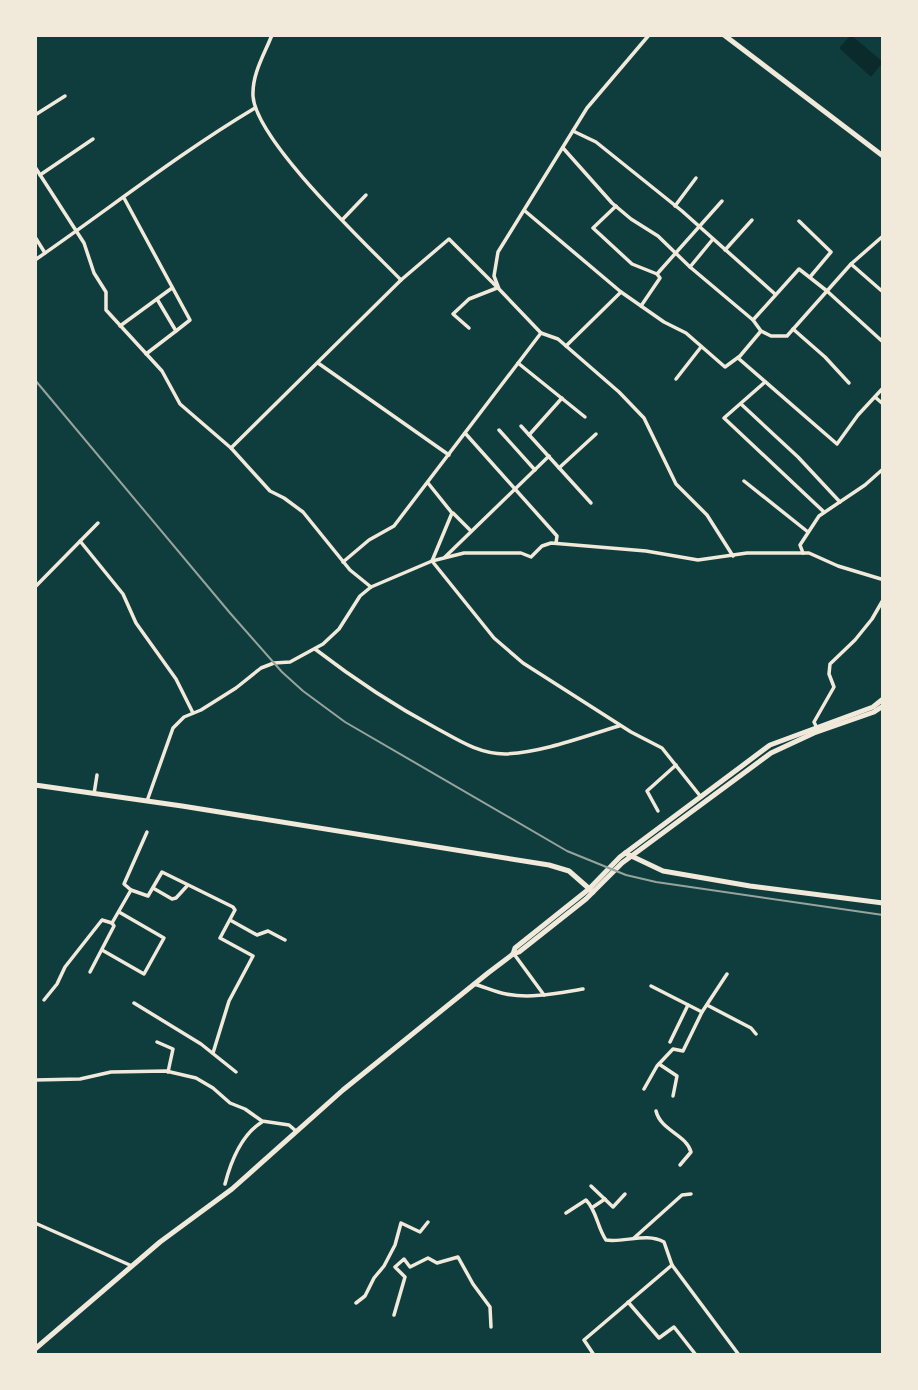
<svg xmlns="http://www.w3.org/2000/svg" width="918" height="1390" viewBox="0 0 918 1390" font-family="Roboto,sans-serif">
	<rect width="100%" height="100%" fill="#0f3d3e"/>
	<polygon fill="#0a2a2b" points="851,35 883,62 871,77 839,48"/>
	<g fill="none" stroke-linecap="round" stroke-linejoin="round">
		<g stroke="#f1e9da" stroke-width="3.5">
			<path d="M 272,35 C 264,55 252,74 253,96 C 256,141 367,245 401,280"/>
			<polyline points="649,35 587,108 498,252 494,276 499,289 541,333 558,339 619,392 644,418 676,484 707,515 733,556"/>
			<polyline points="35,115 65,96"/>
			<polyline points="573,131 596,142 682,211 775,294"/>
			<polyline points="563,148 612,203 631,219 658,236 690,267 753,320 761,331"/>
			<polyline points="35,167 84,243 94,273 106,292 106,310 162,371 180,404 231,448 270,491 284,498 303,512 350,570 371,587"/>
			<polyline points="40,175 93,139"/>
			<polyline points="124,198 190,320 176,331"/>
			<polyline points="616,206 593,228 632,264 657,274 660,278 641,306"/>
			<polyline points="675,206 696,178"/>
			<polyline points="525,211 621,292 664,322 686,333 725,367 740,356 761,331 771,336 787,336 851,264 883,236"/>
			<polyline points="343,219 366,195"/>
			<polyline points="799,221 831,252 810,277"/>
			<polyline points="35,237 45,253"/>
			<polyline points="725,250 752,220"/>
			<path d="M 35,260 C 109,209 178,154 255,108"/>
			<polyline points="851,264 883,292"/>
			<polyline points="690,267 713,239"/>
			<polyline points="657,274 722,201"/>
			<polyline points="753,320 799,269 827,291 883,342"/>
			<polyline points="120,326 172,288"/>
			<polyline points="469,328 453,314 469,299 497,288"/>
			<polyline points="793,329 825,357 849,383"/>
			<polyline points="566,346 621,292"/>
			<polyline points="146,354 176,331 157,299"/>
			<polyline points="738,358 837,444 858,415 883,388"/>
			<polyline points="318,363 449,455"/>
			<polyline points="518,363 585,417"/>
			<polyline points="676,379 701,347"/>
			<polyline points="765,382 724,418 824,512"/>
			<polyline points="875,397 883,404"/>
			<polyline points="741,404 798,457 840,502"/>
			<polyline points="521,426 591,503"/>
			<polyline points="499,430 535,470"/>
			<polyline points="465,433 557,536 556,543"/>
			<polyline points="529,435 562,398"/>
			<polyline points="231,448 401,280 449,239 497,287"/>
			<polyline points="559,468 596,434"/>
			<polyline points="744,481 808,532"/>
			<polyline points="428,483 452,513 432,561"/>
			<polyline points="453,513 471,531"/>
			<polyline points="80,541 123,594 136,623 176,679 193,713"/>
			<polyline points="803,553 800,545 819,516 865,485 883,469"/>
			<polyline points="445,557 549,456"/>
			<polyline points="432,561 494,638 523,663 631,732 662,748 701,797"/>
			<polyline points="343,562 369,540 394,526 541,333"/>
			<polyline points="35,587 98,523"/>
			<path d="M 315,649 C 354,679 393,705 436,728 C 458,740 479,754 505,754 C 544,752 582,737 619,726"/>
			<polyline points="817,728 814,722 834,687 829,674 830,664 855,640 872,619 883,600"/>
			<polyline points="94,794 97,775"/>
			<polyline points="147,801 173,728 184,717 201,710 236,688 261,668 274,663 290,662 323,644 339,629 360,596 371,587 432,561 464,553 521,553 531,557 542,546 551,543 646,551 698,560 747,553 809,553 838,566 881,579"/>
			<polyline points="658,811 647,791 676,765"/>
			<polyline points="153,888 172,899 176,898 187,886"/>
			<polyline points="131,890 148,896 162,872 233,907 235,910 220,938 253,956 229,1001 213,1053"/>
			<polyline points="230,920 257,935 268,931 285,940"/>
			<polyline points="102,950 144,974 164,938 119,912"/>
			<polyline points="514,954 544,995"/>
			<polyline points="90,972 114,926 112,923"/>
			<path d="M 474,984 C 485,987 495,992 506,994 C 531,999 558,993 583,989"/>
			<polyline points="651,986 702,1012"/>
			<polyline points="44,1000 57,984 65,967 102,920 112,923 131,890 124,884 147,832"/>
			<polyline points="134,1003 201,1044 236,1072"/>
			<polyline points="707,1005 751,1028 756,1034"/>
			<polyline points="157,1042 173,1049 168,1072"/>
			<polyline points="670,1042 688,1005"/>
			<polyline points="659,1064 677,1076 673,1096"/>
			<polyline points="35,1080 80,1079 111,1072 166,1071 196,1078 213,1088 230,1103 245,1109 262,1121 289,1125 296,1131"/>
			<polyline points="644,1089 657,1066 673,1049 683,1051 702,1012 727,974"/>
			<path d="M 656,1111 C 661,1131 686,1134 691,1152 L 680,1165"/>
			<path d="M 225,1184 C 231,1161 241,1135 262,1122"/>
			<polyline points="591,1186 613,1207 625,1194"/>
			<polyline points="593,1207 605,1199"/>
			<path d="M 566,1213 L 586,1200 C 597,1211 597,1227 606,1240 C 624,1243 647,1232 664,1242 L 672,1265 L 739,1355"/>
			<polyline points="35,1223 132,1266"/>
			<polyline points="634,1238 682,1195 691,1194"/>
			<polyline points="628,1302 659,1338 674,1327 696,1355"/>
			<polyline points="356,1303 365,1296 374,1278 384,1266 395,1245 401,1223 420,1232 428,1222"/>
			<polyline points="394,1315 405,1277 395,1267 404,1259 410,1267 428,1258 437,1263 458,1257 473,1284 490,1307 491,1327"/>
			<polyline points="594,1355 584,1340 672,1265"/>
		</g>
		<g stroke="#f1e9da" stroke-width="5">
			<polyline points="724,35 883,156"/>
			<polyline points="513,954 515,948 589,889 620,857 770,745 873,707 883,699"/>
			<polyline points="35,1349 160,1242 232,1189 343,1090 488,973 513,954 519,952 586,899 622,863 771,753 814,733 874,712 883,706"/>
		</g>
		<g stroke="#f1e9da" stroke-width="5">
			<polyline points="35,785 182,806 549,865 569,871 593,892"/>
			<polyline points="625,853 663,871 750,886 883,903"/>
		</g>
		<polyline stroke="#97a49c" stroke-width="2" points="35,380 230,613 282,672 303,691 345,722 567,851 626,875 656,882 883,915"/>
	</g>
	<rect width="918" height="1390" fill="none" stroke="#f1e9da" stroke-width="74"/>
</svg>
